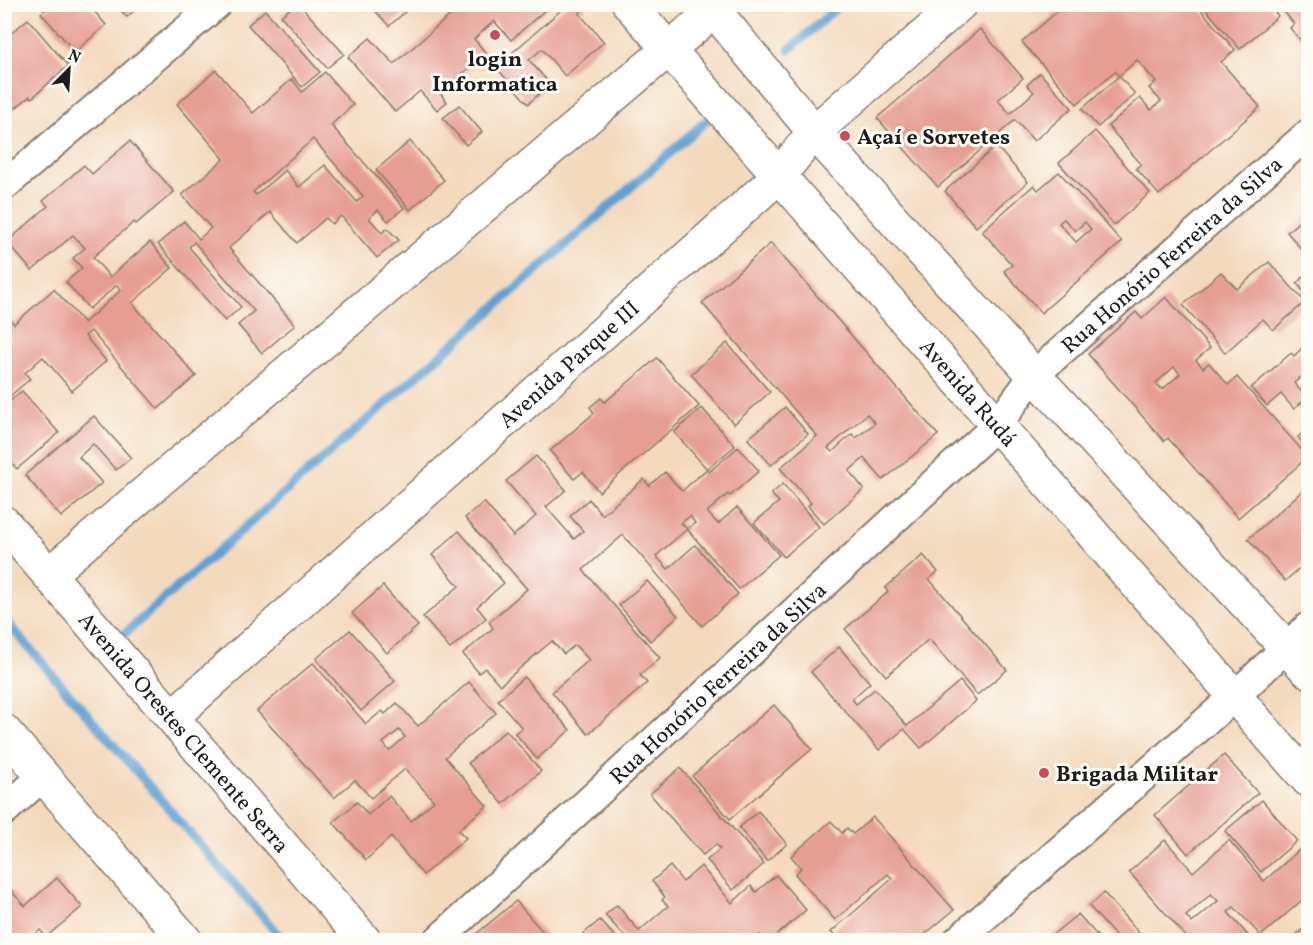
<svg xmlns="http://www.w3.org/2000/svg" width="1313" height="945" viewBox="0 0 1313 945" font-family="Vollkorn,serif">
	<rect width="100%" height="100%" fill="#fdfcf7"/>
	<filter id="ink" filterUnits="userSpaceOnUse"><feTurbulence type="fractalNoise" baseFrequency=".0167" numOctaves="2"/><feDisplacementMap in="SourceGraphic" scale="12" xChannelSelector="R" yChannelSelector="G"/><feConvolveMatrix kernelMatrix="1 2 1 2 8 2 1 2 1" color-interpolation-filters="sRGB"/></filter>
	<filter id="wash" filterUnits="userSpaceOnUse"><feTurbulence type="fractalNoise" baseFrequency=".008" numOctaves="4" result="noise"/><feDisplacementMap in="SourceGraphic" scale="24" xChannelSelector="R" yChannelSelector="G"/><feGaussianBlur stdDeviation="1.35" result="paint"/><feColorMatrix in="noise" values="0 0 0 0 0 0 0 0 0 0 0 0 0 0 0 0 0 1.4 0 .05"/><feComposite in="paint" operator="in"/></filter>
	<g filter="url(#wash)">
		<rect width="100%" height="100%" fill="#f4dabd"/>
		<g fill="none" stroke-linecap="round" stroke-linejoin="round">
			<g stroke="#5ea1d3" stroke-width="9">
				<polyline points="789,50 841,4"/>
				<polyline points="4,619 283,940"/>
				<polyline points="123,635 705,122"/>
			</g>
		</g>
		<g id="blocks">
			<g fill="#e69e93" fill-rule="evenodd">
				<polygon points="52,4 88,4 106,25 75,52 41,13"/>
				<polygon points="115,4 142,4 127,17"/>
				<polygon points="463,4 552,4 511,40 494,21 474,39 486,53 440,93 447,102 437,110 420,91 395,112 348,57 370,38 394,64"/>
				<polygon points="568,4 586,4 587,6 579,13 604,42 565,76 542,49 529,60 550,84 528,104 496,67"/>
				<polygon points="1056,4 1196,4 1235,50 1221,62 1260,107 1159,195 1136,168 1141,164 1108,126 1140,98 1151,110 1161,101 1149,88 1156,82 1137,60 1119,76 1115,71 1077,104 1022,42 1060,9"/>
				<polygon points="1201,4 1268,4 1278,16 1240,49"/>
				<polygon points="1278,4 1308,4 1308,49 1290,28 1294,24"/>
				<polygon points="294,5 300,5 344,54 327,68 281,16"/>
				<polygon points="370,5 413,5 389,26"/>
				<polygon points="265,10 320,72 302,87 248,25"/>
				<polygon points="28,19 68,66 32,98 30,96 13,110 4,100 4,39"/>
				<polygon points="980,29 1023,78 998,100 1010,114 1034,92 1027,85 1040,73 1072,108 1034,141 1015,120 938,187 877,118"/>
				<path d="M 216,70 L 253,113 L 292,79 L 302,92 L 325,72 L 353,105 L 331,125 L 404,208 L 388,221 L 378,210 L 369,218 L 382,233 L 387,228 L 399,240 L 377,258 L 341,216 L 332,224 L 326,218 L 297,243 L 270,212 L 229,248 L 295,325 L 262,353 L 238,325 L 254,311 L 194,242 L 189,247 L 241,307 L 225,321 L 158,244 L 184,221 L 199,239 L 211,228 L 182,195 L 224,159 L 177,104 ZM 313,139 L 363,196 L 357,202 L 325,165 L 299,187 L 285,170 L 256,195 L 253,192 Z"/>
				<polygon points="1119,76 1135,94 1098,127 1082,109"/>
				<polygon points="459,105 482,132 466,145 443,118"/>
				<polygon points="1095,131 1150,193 1114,225 1059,163"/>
				<polygon points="130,141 174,192 136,224 134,222 93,257 110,277 150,242 172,268 132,303 196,376 158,409 91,331 85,336 106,361 72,391 43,357 25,373 30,379 4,401 4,313 14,324 54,289 84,323 121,290 117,285 89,309 66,282 82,268 73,258 85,248 73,235 32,271 7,242 48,206 43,201 84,165 92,174"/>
				<polygon points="410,141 444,180 410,210 376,170"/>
				<polygon points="996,146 1028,182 976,227 945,191"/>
				<path d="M 1059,172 L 1122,242 L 1041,313 L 1004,271 L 1012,265 L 982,231 L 1034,185 L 1038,190 ZM 1064,219 L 1075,231 L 1085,222 L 1091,229 L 1076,242 L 1059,223 Z"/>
				<polygon points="1308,214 1308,257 1287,232"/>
				<path d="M 771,243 L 938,435 L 883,480 L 864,458 L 849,471 L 864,489 L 824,524 L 808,506 L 811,503 L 780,468 L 817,436 L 702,303 ZM 867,414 L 875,423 L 856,438 L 852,434 L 832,452 L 828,448 Z"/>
				<polygon points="1269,262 1305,302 1273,330 1263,319 1225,353 1183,305 1221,272 1237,289"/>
				<polygon points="1308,273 1308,297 1297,283"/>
				<path d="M 1166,297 L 1210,348 L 1196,360 L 1203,368 L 1209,363 L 1228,385 L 1237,377 L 1308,457 L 1238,518 L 1168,438 L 1164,441 L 1088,354 L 1136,312 L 1142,319 ZM 1174,367 L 1180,374 L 1162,390 L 1156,383 Z"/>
				<polygon points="1308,342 1308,371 1294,383 1307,398 1294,409 1281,394 1267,406 1251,388 1291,353 1294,356"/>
				<polygon points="727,343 770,392 734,424 691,374"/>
				<polygon points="657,358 699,406 599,492 583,472 574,479 550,451 594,413 590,407 601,398 605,402"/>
				<polygon points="22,391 59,433 17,469 4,455 4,406"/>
				<polygon points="785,407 808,434 771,465 748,439"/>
				<polygon points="702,408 735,446 707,469 674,432"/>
				<polygon points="94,416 131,458 116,470 93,444 79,457 102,483 61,517 25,475"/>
				<polygon points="1308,428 1308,449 1298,437"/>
				<polygon points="738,447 759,471 730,496 728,494 707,512 718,524 737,507 779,555 739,589 687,529 695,523 690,516 681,523 687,529 656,556 668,569 695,545 738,594 702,626 623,535 583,570 660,658 640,675 647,683 588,734 552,692 589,660 575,645 564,654 552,641 500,685 485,668 479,673 463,654 493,628 489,622 527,589 465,518 484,502 513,536 536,516 506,481 536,456 566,490 546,507 574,539 583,531 570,516 589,499 602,515 644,479 649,486 665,472 682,491 707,469 709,472"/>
				<polygon points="783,484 819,527 784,557 754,523 779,502 771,494"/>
				<polygon points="1308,486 1308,561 1285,581 1248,539"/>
				<polygon points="459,531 504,583 477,607 486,618 450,649 423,617 459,586 432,555"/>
				<polygon points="923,555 938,572 929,579 1007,670 977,695 929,639 886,676 845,629 888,592 885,588"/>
				<polygon points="647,581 678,616 650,641 619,605"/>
				<polygon points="383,586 418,626 387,653 352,613"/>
				<polygon points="350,630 395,681 361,711 316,659"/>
				<polygon points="839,647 870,683 852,699 856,704 875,689 907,726 960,681 976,701 921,748 904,729 879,750 811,672"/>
				<path d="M 313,663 L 366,724 L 382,711 L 385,714 L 397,703 L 418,726 L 469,682 L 496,713 L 445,757 L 487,806 L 458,830 L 466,838 L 423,875 L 391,837 L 366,860 L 333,822 L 357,802 L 368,815 L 389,796 L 411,821 L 434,801 L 405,769 L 371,798 L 355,780 L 334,798 L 257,711 ZM 399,730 L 405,737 L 389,751 L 383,743 Z"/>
				<polygon points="524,677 570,730 537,759 515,733 522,728 498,700"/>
				<polygon points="774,705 812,749 730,819 692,776"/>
				<polygon points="506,730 541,771 503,804 468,763"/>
				<polygon points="1224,755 1258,793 1188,854 1155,815"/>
				<polygon points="680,768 764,864 733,890 707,860 720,849 716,844 703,855 650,794"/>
				<polygon points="1262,800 1297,841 1261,872 1225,831"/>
				<polygon points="758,811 787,844 767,861 739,828"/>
				<polygon points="873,817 954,910 918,940 838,940 831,932 892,879 888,874 835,920 795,874 801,868 791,856 831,821 842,833 847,828 853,834"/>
				<path d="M 1165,840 L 1193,872 L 1229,840 L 1264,881 L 1304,846 L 1308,852 L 1308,895 L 1261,936 L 1234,907 L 1228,912 L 1250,938 L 1246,940 L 1189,940 L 1129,872 ZM 1211,894 L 1218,901 L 1192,923 L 1186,916 Z"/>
				<polygon points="670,866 683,882 701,866 732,903 751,886 756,892 776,875 806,910 771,940 765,940 760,935 754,940 628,940 605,915 617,905 639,931 668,906 662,900 665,897 652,881"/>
				<polygon points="57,878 82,907 46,937 40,930 30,939 32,940 4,940 4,883 25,906"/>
				<polygon points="1104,893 1145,940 1119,940 1089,906"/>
				<polygon points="516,901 550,940 469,940"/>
				<polygon points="1078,914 1101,940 1046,940"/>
				<polygon points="600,920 618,940 576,940"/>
				<polygon points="1308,925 1308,940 1290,940"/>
			</g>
		</g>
	</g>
	<g filter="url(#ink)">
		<use href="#blocks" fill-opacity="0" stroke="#887b6c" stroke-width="1.5"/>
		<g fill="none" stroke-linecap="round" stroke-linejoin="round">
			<g stroke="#887b6c" stroke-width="32">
				<g id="minor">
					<polyline points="4,186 217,4"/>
					<polyline points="4,811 44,775"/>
					<path id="s1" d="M 438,940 L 997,425 L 1034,375 L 1308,134"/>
					<polyline points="958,940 1235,696 1308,627"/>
				</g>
			</g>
			<g stroke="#887b6c" stroke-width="36">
				<g id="tertiary">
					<path id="s2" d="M 629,4 L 1308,780"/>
					<polyline points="709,4 814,132 1034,375 1308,671"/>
					<polyline points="49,574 722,4"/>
					<path id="s3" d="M 172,717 L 779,176 L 814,132 L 960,4"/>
				</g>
			</g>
			<g stroke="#887b6c" stroke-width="36">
				<g id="secondary">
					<path id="s4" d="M 4,523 L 364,940"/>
					<polyline points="4,731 185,940"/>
				</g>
			</g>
			<use href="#minor" stroke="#fff" stroke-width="28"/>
			<use href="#tertiary" stroke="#fff" stroke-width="33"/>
			<use href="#secondary" stroke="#fff" stroke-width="33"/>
		</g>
	</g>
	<g fill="#d1495b" stroke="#fdfcf7" stroke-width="2">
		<circle cx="495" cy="35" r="6"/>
		<circle cx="845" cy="136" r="6"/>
		<circle cx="1044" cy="773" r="6"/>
	</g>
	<g text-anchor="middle" stroke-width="6" stroke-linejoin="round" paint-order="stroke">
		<g font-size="22" font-weight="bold" fill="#1c1c1c" stroke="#fdfcf7" text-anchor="start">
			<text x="495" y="66" text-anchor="middle">login<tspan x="495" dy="25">Informatica</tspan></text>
			<text x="857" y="144">Açaí e Sorvetes</text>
			<text x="1056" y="781">Brigada Militar</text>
		</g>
		<g font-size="22" fill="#1c1c1c" stroke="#fdfcf7">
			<text dy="8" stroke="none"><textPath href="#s1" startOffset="1005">Rua Honório Ferreira da Silva</textPath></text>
			<text dy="8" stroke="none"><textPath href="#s3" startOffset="531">Avenida Parque III</textPath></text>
			<text dy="8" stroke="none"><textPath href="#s2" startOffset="516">Avenida Rudá</textPath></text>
			<text dy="8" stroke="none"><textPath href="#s1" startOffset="380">Rua Honório Ferreira da Silva</textPath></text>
			<text dy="8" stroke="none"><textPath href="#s4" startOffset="276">Avenida Orestes Clemente Serra</textPath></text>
		</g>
	</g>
	<rect width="1313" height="945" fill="none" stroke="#fdfcf7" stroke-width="24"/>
	<g transform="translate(69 69) rotate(24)" stroke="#fdfcf7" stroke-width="4.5" paint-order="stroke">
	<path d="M0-4.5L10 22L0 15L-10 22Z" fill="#1c1c1c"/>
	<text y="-9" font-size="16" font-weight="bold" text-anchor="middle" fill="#1c1c1c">N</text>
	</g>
</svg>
